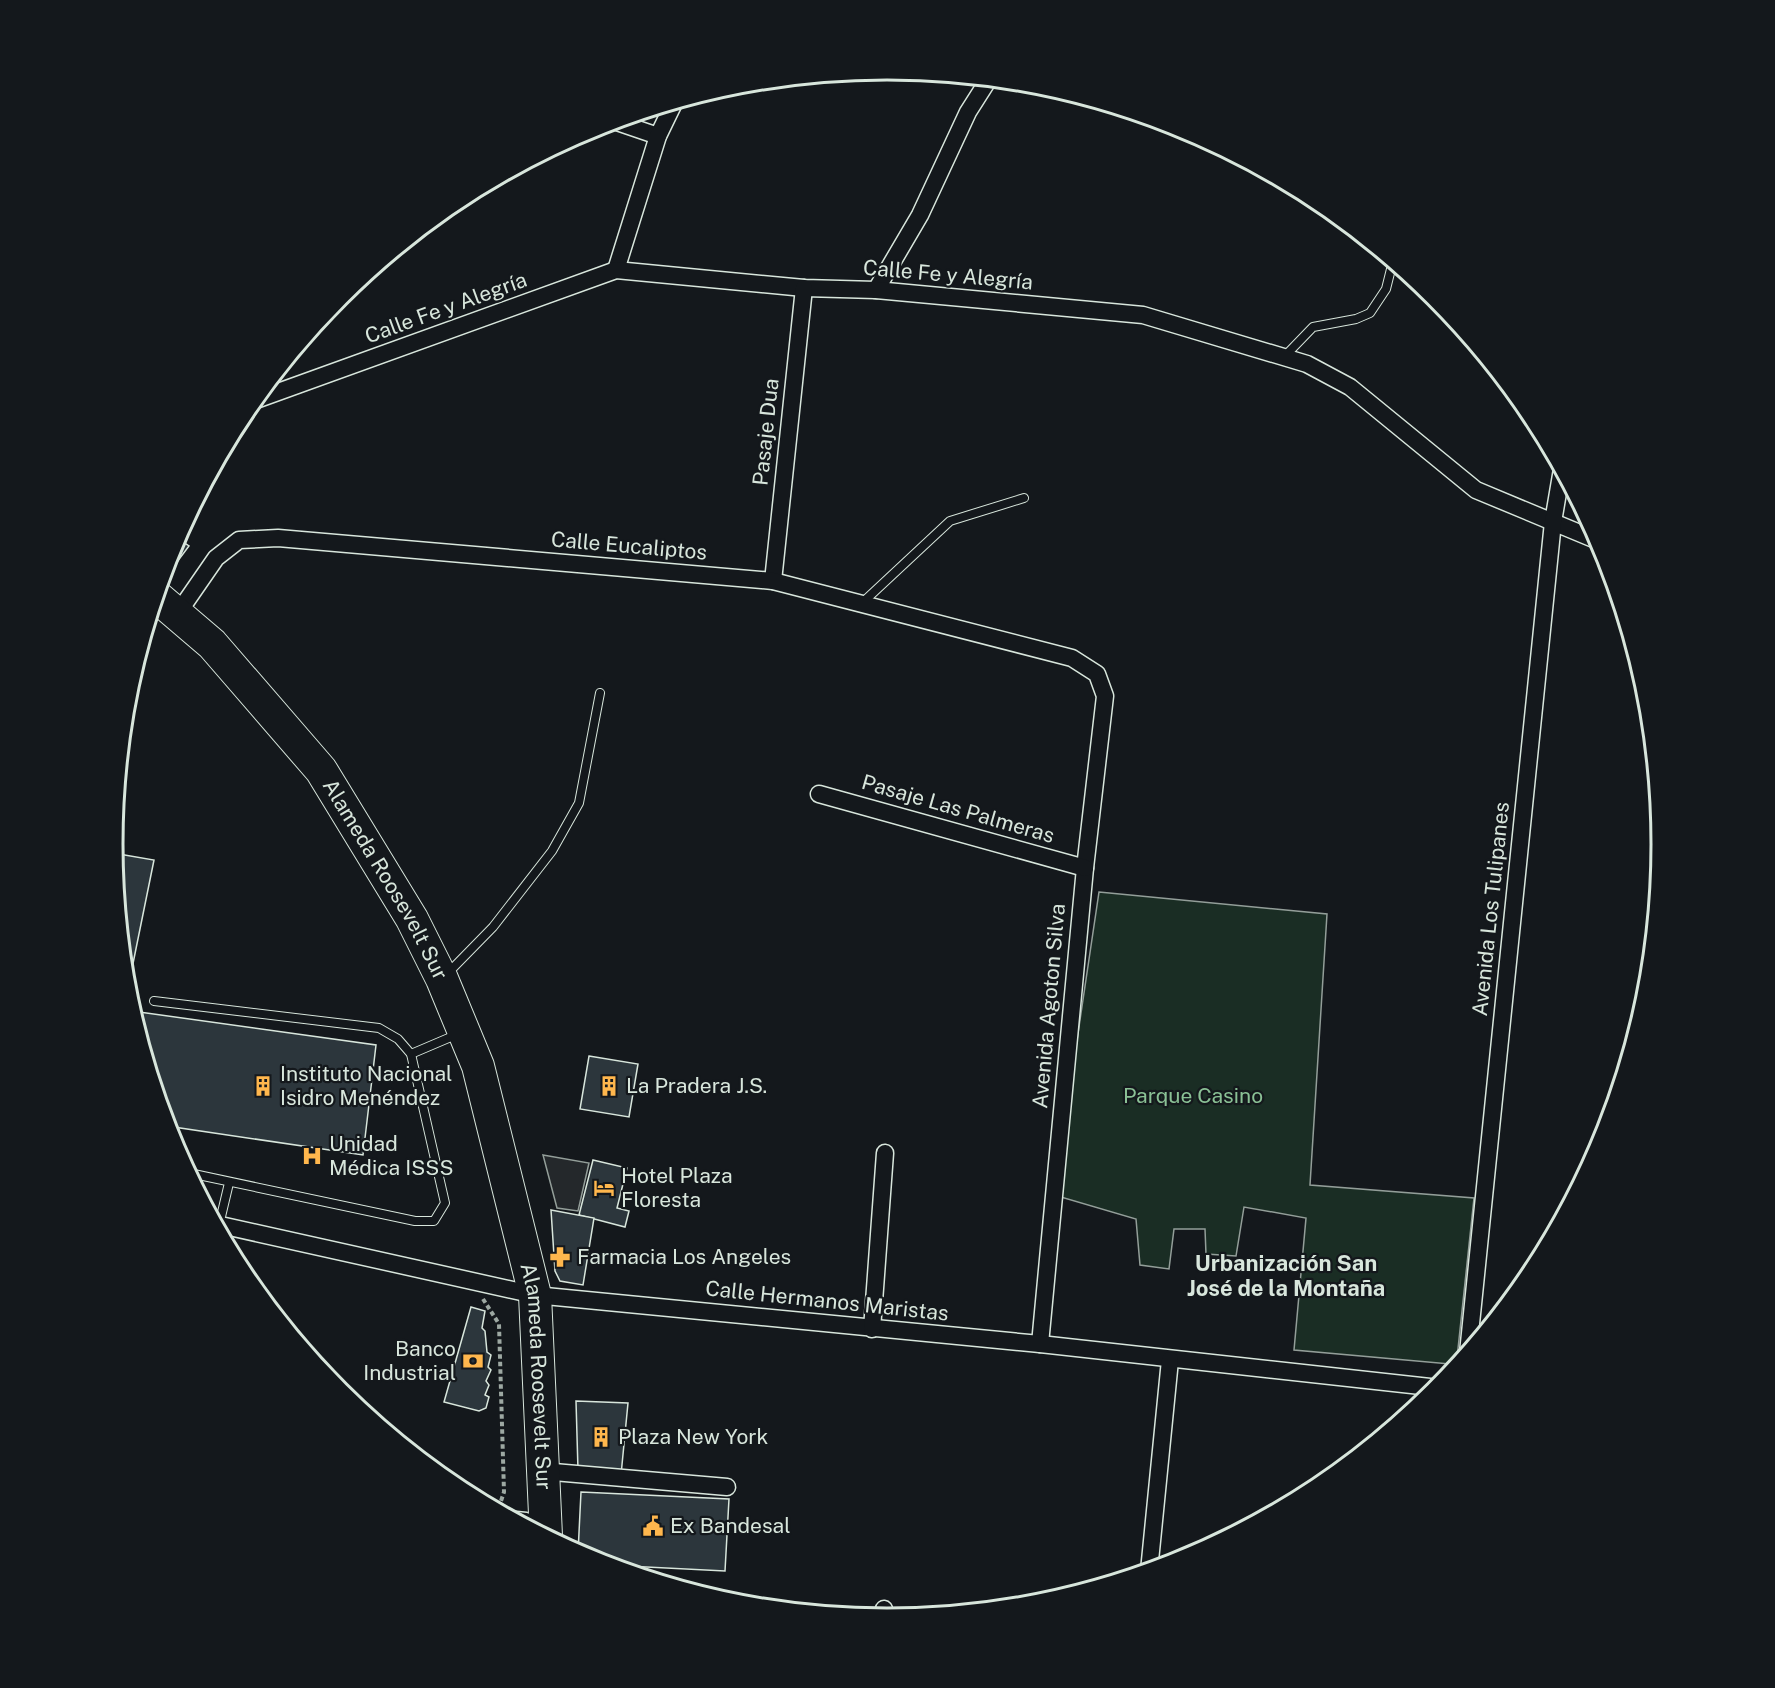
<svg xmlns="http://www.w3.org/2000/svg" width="1775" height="1688" viewBox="0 0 1775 1688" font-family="'Public Sans',sans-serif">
	<rect width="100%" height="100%" fill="#14181c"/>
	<polygon fill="#1a2d24" stroke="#939e99" stroke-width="1.5" points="1099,892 1327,914 1310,1185 1474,1198 1457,1358 1450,1364 1294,1350 1306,1218 1244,1207 1236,1256 1206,1254 1205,1229 1174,1229 1169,1269 1140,1265 1136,1219 1054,1195"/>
	<polygon fill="#24282b" stroke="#939e99" stroke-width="1.5" points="543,1155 589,1163 578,1211 557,1208"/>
	<g fill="#2c363c" stroke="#d8e6dc" stroke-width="1.5">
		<polygon points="177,538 189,546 174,566 167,562"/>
		<polygon points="113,853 154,860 127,993"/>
		<polygon points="132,1011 376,1045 363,1155 167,1126"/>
		<polygon points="589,1056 638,1064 629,1117 580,1109"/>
		<polygon points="593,1160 627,1168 617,1208 629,1211 625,1227 579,1215"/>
		<polygon points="551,1210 594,1218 583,1285 560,1281 555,1271"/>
		<polygon points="471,1307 485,1311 482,1328 485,1331 487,1352 491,1355 488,1367 491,1370 486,1381 489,1385 485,1395 489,1397 486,1408 479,1411 444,1402"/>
		<polygon points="576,1401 628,1403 621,1475 578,1470"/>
		<polygon points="581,1492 729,1499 725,1571 607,1565 578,1553"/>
	</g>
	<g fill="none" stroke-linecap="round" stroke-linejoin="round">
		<g stroke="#d8e6dc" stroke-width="10">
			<g id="lane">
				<polyline points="1284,357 1313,327 1356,319 1370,313 1386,289 1393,261"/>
				<polyline points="861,604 950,521 1024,498"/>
				<polyline points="446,975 493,927 552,851 579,803 600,693"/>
				<polyline points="154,1001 379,1028 398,1039 411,1054 445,1203 434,1221 415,1221 189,1173"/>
				<polyline points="411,1054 458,1034"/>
				<polyline points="219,1225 229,1183"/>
			</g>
		</g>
		<g stroke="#d8e6dc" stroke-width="19">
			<g id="street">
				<polyline points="614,121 658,136"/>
				<polyline points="616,270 658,136 674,103"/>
				<polyline points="876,290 920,215 968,112 989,79"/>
				<polyline points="253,401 616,270 804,288 876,290 1143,315 1307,364 1350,387 1476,490 1601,542"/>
				<polyline points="773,581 804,288"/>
				<polyline points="178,613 216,558 239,540 278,538 773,581 1072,658 1097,674 1105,696 1085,868 1040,1344"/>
				<polyline points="819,794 1085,868"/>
				<polyline points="216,1224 535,1295 1040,1344 1439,1388"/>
				<polyline points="872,1329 885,1153"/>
				<polyline points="1468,1353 1553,522 1562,469"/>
				<polyline points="542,1471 727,1487"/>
				<polyline points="516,1520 526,1521"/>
				<polyline points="1149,1571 1170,1360"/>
				<polyline points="883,1619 884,1609"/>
			</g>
		</g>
		<g stroke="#d8e6dc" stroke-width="34">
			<g id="highway">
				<path id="s1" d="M 157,597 L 212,644 L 321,770 L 412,919 L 442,979 L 478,1066 L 535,1295 L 546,1536"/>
			</g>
		</g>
		<polyline stroke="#9da8a2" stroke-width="4" stroke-dasharray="4.5 3" stroke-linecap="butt" points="483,1299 499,1324 504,1492 498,1510"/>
		<use href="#lane" stroke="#14181c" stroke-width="8"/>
		<use href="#street" stroke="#14181c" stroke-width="16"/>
		<use href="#highway" stroke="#14181c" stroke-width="32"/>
	</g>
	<defs>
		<g id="building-bare" transform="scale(1.62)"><path d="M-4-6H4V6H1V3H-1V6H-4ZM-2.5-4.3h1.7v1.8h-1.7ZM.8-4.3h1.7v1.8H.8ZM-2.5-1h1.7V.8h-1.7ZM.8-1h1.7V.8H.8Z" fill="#ffb74d" stroke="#14181c" stroke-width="2.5" paint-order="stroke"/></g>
		<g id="hospital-bare" transform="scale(1.62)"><path d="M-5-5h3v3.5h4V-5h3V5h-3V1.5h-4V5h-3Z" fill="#ffb74d" stroke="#14181c" stroke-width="2.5" paint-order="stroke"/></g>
		<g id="hotel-bare" transform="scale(1.62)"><path d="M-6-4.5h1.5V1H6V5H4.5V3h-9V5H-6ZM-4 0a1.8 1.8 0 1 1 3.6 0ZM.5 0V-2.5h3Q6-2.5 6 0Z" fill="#ffb74d" stroke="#14181c" stroke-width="2.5" paint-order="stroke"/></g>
		<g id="pharmacy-bare" transform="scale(1.62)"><path d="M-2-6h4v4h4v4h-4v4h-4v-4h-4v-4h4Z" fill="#ffb74d" stroke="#14181c" stroke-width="2.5" paint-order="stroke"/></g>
		<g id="bank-bare" transform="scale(1.62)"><path d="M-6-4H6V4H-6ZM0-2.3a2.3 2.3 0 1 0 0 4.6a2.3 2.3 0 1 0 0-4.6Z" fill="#ffb74d" stroke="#14181c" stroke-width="2.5" paint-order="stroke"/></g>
		<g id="civic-bare" transform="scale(1.62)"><path d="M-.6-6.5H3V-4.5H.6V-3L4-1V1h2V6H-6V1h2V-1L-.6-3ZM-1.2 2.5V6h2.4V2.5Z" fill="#ffb74d" stroke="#14181c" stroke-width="2.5" paint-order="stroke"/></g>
	</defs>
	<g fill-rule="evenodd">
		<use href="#building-bare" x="263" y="1086"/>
		<use href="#building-bare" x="609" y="1086"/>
		<use href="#hospital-bare" x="312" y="1156"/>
		<use href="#hotel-bare" x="604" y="1188"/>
		<use href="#pharmacy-bare" x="560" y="1257"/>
		<use href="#bank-bare" x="473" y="1361"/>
		<use href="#building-bare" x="601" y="1437"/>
		<use href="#civic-bare" x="653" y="1526"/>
	</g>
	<g text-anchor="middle" stroke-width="4.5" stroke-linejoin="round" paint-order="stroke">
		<g font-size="21" fill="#d8e6dc" stroke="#14181c">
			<text transform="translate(948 275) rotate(5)" y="7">Calle Fe y Alegría</text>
			<text transform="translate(446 308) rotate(-20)" y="7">Calle Fe y Alegría</text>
			<text transform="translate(766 432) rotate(-84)" y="7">Pasaje Dua</text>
			<text transform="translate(629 546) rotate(5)" y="7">Calle Eucaliptos</text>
			<text transform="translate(958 809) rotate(16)" y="7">Pasaje Las Palmeras</text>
			<text dy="7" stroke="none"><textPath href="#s1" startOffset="366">Alameda Roosevelt Sur</textPath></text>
			<text transform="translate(1491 909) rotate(-84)" y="7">Avenida Los Tulipanes</text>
			<text transform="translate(1049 1006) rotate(-85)" y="7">Avenida Agoton Silva</text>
			<text transform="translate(827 1301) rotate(6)" y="7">Calle Hermanos Maristas</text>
			<text dy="7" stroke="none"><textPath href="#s1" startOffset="892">Alameda Roosevelt Sur</textPath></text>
		</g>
		<g font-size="21" fill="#d8e6dc" stroke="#14181c" text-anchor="start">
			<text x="280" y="1081">Instituto Nacional<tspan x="280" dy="24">Isidro Menéndez</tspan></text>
			<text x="626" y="1093">La Pradera J.S.</text>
			<text x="329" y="1151">Unidad<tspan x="329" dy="24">Médica ISSS</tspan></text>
			<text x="621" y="1183">Hotel Plaza<tspan x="621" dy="24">Floresta</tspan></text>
			<text x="577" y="1264">Farmacia Los Angeles</text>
			<text x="456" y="1356" text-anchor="end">Banco<tspan x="456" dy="24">Industrial</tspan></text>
			<text x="618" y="1444">Plaza New York</text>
			<text x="670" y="1533">Ex Bandesal</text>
		</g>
		<g font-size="21" fill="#8ac095" stroke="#14181c">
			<text x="1193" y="1103">Parque Casino</text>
		</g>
		<g font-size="22" font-weight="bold" fill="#d8e6dc" stroke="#14181c">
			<text x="1286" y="1271">Urbanización San<tspan x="1286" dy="25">José de la Montaña</tspan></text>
		</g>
	</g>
	<path d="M0 0H1775V1688H0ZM123 844a764 764 0 1 1 1528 0a764 764 0 1 1-1528 0Z" fill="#14181c" fill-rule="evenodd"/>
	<path fill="none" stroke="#d8e6dc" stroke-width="3" d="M123 844a764 764 0 1 1 1528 0a764 764 0 1 1-1528 0Z"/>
</svg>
